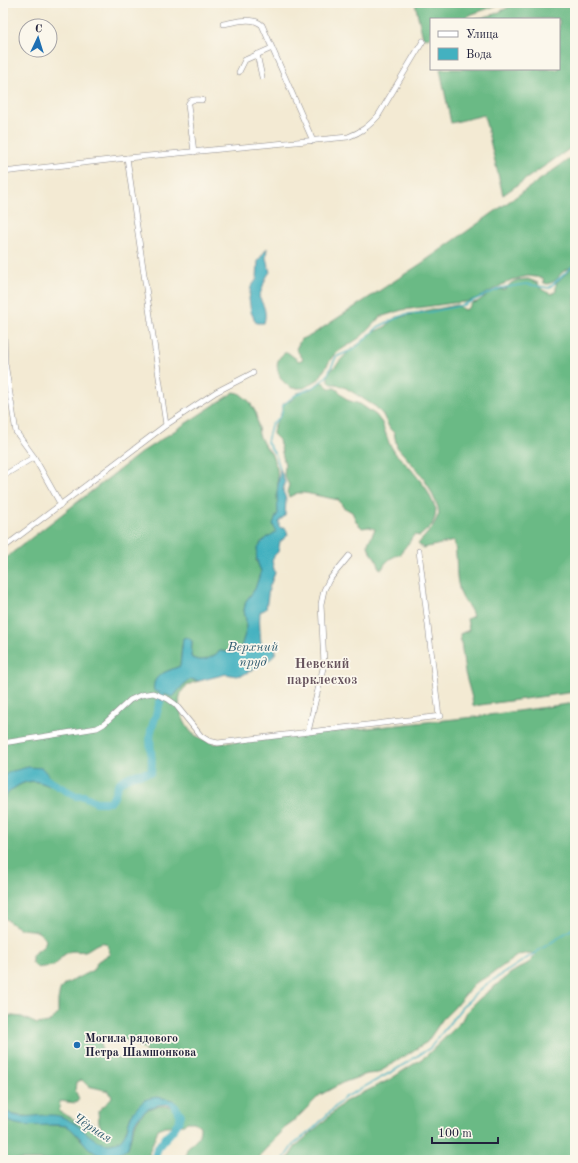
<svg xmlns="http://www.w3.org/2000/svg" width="578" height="1163" viewBox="0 0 578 1163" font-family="'Old Standard TT',serif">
	<rect width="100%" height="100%" fill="#fbf7ec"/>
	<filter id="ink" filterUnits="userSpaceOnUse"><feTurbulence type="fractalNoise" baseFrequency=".025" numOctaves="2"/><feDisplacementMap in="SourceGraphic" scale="8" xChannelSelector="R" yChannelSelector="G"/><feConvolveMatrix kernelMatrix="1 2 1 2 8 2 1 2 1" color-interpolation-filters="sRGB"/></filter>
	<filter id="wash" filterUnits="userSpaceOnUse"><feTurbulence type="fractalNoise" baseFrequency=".012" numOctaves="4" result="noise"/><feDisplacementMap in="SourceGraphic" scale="16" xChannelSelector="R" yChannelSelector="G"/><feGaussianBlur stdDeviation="0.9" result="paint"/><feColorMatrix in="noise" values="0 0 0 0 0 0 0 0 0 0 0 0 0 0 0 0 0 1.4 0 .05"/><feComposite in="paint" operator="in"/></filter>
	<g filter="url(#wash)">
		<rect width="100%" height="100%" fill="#f3ead3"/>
		<g fill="#6aba85" stroke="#466e60" fill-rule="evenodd">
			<polygon points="415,3 504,3 472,14 463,19 431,19 431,36 428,38 423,38"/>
			<polygon points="517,3 575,3 575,145 503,195 484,115 451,123 440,69 559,69 559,19 477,19 495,14"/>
			<path d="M 575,155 L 575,262 C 572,267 569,268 564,271 C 557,276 560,280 548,284 L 544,283 L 543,278 L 528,276 L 511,280 L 476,299 L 465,302 L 453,303 L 402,310 L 380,317 L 361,337 L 339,351 L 332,357 L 319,379 L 304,388 L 292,388 C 289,386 284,383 282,380 C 275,369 275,357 287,352 L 299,361 L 303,359 L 296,349 L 301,339 L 310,336 L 422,263 Z"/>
			<path d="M 575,265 L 575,692 L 473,706 L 472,698 L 465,673 L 460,634 L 469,630 L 467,619 L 473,616 C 470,605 462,602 459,588 C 455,573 458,557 454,541 L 423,548 L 418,544 L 432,528 L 439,514 L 438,507 L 429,487 L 419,472 L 397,447 L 394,433 L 390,429 L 383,415 L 376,407 L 346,388 L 336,384 L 332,384 L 328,381 L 328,374 L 350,350 L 360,343 L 373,332 L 385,327 L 396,317 L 401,317 L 432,309 L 437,309 L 457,305 L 464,310 L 467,309 L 472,303 L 477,302 L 490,293 L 496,290 L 505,289 L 511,283 L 517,280 L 528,279 L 538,283 C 540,290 546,292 552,294 L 556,291 L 556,283 Z"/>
			<path d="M 320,382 L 324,383 L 329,388 L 335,388 L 339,391 L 347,400 L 360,404 L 376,415 L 382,423 L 389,443 L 395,453 L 410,468 L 426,488 L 436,509 L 435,517 L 432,525 L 420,536 L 415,535 L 412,537 C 410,544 403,547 401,554 C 392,557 386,560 382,569 L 379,568 C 379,559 368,553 368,544 C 369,540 373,534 375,529 L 369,527 L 362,528 L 357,523 L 352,512 L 343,507 L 339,500 L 305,493 L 297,493 L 289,497 L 287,492 L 289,485 L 284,475 L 285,465 L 279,440 L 273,434 C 274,423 276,424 280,416 C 282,412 282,407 284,403 L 292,400 L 297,393 L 311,389 Z"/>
			<path d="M 234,392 L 239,393 L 249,401 L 256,413 L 259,435 L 264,445 L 271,453 L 277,468 L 278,487 L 277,493 L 278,513 L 275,519 L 276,532 L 261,542 L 256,560 L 261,571 L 255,589 L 246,601 L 244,610 L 246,621 L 246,631 L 240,650 L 233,653 L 220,651 C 211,658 202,664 191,657 L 192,641 L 182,645 L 180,666 L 165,672 L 155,680 L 173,697 L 184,684 L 191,679 L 199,681 C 196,682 193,682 190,684 C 171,693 181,721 192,733 C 196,737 209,741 215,744 L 474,717 L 575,703 L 575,1160 L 287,1160 L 296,1146 L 320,1125 L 344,1102 L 389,1080 L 426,1056 L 452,1031 L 462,1020 L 466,1012 L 479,999 L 511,973 L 530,962 L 535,955 L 531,953 L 518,955 L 489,976 L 475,983 L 453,1009 L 442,1020 L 427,1042 L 378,1073 L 367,1074 L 342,1083 L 320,1095 L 296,1119 L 285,1127 L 256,1160 L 187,1160 C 184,1142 192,1148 197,1138 C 200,1135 200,1130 200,1126 L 194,1122 L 187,1122 L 184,1125 L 165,1126 L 158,1129 L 149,1153 L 150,1160 L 3,1160 L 3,1117 L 8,1122 L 68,1126 L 91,1150 L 128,1148 C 135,1117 146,1097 181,1110 L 157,1097 L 131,1115 L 124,1138 L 117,1142 L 109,1145 L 96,1141 L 75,1123 L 46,1115 L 32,1117 L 14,1115 L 5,1111 L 3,1108 L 3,1015 L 22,1017 L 37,1024 L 49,1022 L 58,1014 L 58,1001 L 60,990 L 64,985 L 93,970 L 98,961 L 110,954 C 109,951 109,945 105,943 C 98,941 91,949 85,951 C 76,953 72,948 64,955 C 60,957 59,962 56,964 C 50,968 44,966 38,968 L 32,963 L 32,955 L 44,946 L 46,940 C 35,925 30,933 17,927 C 12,925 8,920 3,917 L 3,798 C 17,784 29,776 49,786 L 49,775 L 3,777 L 3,560 L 142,452 ZM 111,1037 C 122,1038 139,1044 146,1051 L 144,1056 C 125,1060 120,1062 102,1052 L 101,1044 L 103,1041 ZM 82,1080 L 88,1086 L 109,1091 L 112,1097 L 105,1105 L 98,1111 L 99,1123 L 103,1131 L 100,1136 L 98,1134 L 96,1126 L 89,1122 L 88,1127 L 59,1111 L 60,1101 L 76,1103 L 79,1099 L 75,1090 L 76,1082 Z"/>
		</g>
		<g fill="#43b1c0" stroke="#326a7e">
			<path d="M 267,248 L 266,258 L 270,272 C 264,279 263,288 259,297 C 264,306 267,312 264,323 L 256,323 L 251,312 L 249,299 L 251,287 L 257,279 L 258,261 Z"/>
			<path d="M 280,469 L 285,482 L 283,491 L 286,499 L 285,516 L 279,521 L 279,527 L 286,529 L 288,535 L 280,542 L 278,552 L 274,556 L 272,561 L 275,573 L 269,588 L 266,609 L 260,612 C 259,623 260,632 261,643 L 267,647 L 275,647 L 276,652 L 272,658 L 243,675 L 236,676 L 226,674 L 199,681 L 191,679 L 184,684 L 173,697 L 154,691 C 151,674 167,672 180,666 L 183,638 L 187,637 L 192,641 L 191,657 C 202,664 211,658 220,651 L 233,653 L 240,650 L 246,631 L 246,621 L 244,610 L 246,601 L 255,589 L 261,571 C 251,550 258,543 276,532 L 273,524 L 275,519 L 278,513 L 277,493 Z"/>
			<path d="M 28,767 L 42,768 L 57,785 C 48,786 49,785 42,783 C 26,777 14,787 3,798 L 3,777 L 9,772 Z"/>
			<path d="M 157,1097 L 174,1100 L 181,1110 L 181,1115 C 178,1112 175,1108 172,1106 C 160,1101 145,1109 138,1118 C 132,1126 130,1139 128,1148 C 116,1155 103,1160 91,1150 C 85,1145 81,1138 76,1134 C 73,1131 70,1127 66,1126 C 46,1122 20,1132 3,1117 L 3,1108 C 18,1125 44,1110 62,1117 C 66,1119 71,1121 75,1124 C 87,1132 101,1150 117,1142 C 127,1137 127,1125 131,1116 C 133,1112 141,1103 145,1100 C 148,1098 153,1098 157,1097 Z"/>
		</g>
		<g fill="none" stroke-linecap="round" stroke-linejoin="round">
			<g stroke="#43b1c0" stroke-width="1.5">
				<polyline points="280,469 276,456 267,442 271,425 281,416 283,405 294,396 317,385 327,376 336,357 354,349 378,327 392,320 406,314 430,312 463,305 501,288 526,284 549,288 575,264"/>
				<polyline points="283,1160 293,1145 314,1128 344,1098 395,1070 430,1048 463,1006 484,986 575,927"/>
			</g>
			<g stroke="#43b1c0" stroke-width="8">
				<path d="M 47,780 L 76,796 L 84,796 L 96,802 L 110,802 C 117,796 114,791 118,785 C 125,775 140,774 151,772 C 154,757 148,747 151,731 C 154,719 159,709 161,697"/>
				<path d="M 155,1160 C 155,1143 170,1137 177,1124 C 179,1122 180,1118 181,1115 L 175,1107"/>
			</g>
		</g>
	</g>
	<g filter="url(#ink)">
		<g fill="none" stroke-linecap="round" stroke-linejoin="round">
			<g stroke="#8a8687" stroke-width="6">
				<g id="street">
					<path d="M 223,24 C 236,22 252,16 262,25 L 313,141"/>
					<polyline points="257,54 262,77"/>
					<polyline points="239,72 245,60 272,48"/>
					<path d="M 194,152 L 188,105 C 190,98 196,100 202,100"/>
					<polyline points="127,158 166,425"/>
					<path d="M 3,172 L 127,158 L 348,137 C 361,132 368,127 378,116 L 423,41"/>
					<polyline points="3,303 5,363 16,432 34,457 61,505"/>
					<polyline points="3,476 34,457"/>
					<polyline points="3,548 166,425 216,392 253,373"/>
					<polyline points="419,551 439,716"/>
					<polyline points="308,732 324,664 321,604 324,590 329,580 349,556"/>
					<polyline points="3,743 97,728 104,724 130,700 141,695 153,693 168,699 175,704 201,736 209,741 218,743 441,716"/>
				</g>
			</g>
			<use href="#street" stroke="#fff" stroke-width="5"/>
		</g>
	</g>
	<circle fill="#1f6fb2" stroke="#fbf7ec" stroke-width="1.5" cx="77" cy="1045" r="4"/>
	<g text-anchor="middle" stroke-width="3.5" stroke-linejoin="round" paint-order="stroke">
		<g font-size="12" font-weight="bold" fill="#22223b" stroke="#fbf7ec" text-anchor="start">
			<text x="85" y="1042">Могила рядового<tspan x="85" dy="14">Петра Шамшонкова</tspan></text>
		</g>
		<g font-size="13" font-style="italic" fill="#2f5b70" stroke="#fbf7ec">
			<text x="253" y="651">Верхний<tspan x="253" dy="15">пруд</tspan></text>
			<text transform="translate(93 1127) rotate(33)" y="5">Чёрная</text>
		</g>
		<g font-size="14" font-weight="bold" fill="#66535d" stroke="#fbf7ec">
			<text x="322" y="668">Невский<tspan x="322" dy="16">парклесхоз</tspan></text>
		</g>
	</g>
	<rect width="578" height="1163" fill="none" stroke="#fbf7ec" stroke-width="16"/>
	<rect x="430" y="18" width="130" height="52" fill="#fbf7ec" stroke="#a4a2a5"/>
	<rect x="438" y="31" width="20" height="6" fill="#ffffff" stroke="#a4a2a5"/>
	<text x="466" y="38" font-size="12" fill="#22223b">Улица</text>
	<rect x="438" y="48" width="20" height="12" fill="#43b1c0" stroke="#a4a2a5"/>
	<text x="466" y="58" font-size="12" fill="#22223b">Вода</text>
	<g transform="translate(38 38) rotate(4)"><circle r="19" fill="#fbf7ec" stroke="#a4a2a5"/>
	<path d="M0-3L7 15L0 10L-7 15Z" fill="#1f6fb2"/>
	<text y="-6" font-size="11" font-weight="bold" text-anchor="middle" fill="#22223b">С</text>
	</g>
	<path d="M432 1137v6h66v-6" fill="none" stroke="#22223b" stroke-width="2"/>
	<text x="438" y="1137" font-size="12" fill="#22223b" stroke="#fbf7ec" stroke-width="3" paint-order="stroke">100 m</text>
</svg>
